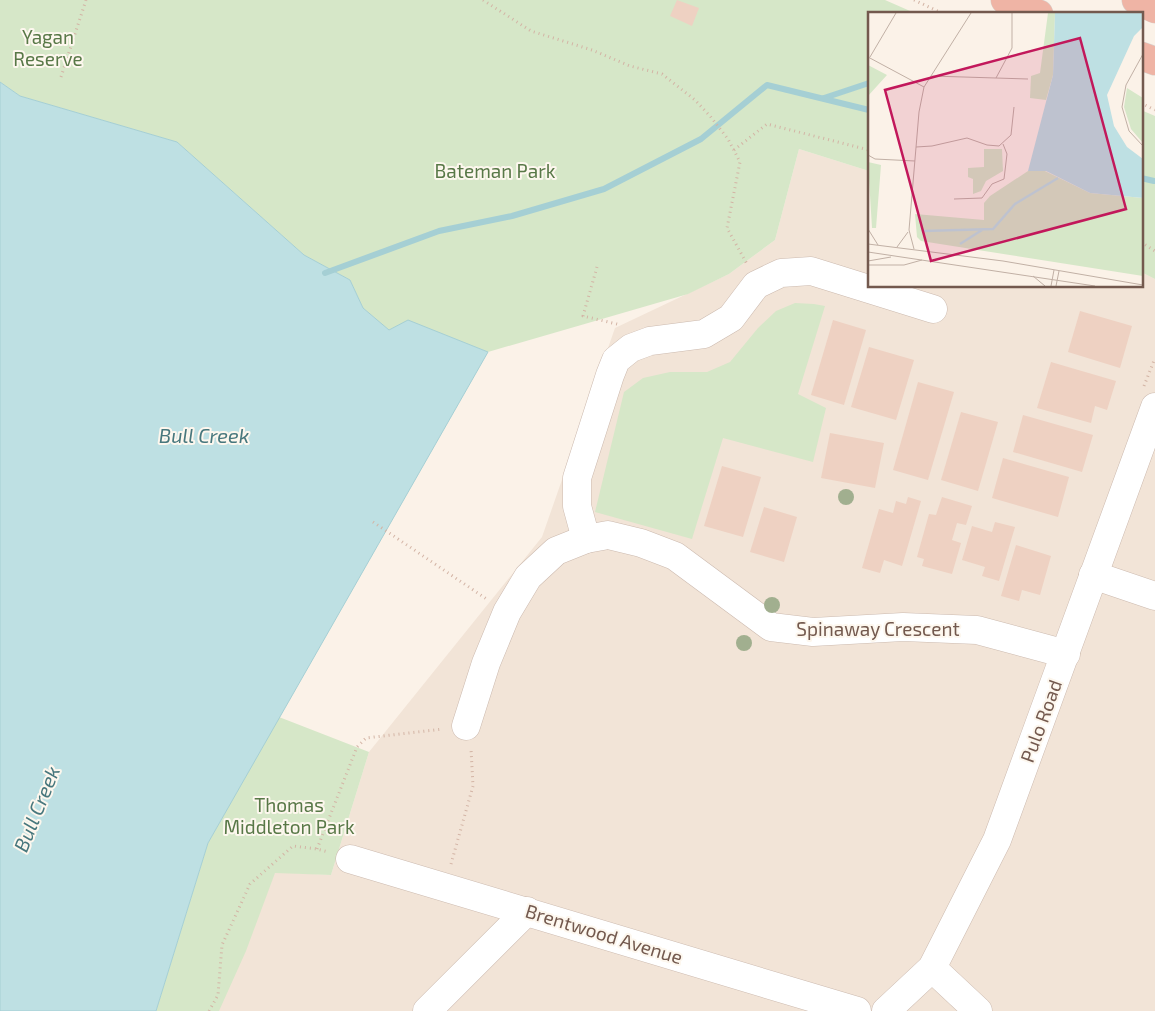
<svg xmlns="http://www.w3.org/2000/svg" width="1155" height="1011" viewBox="0 0 1155 1011" font-family="'Exo 2',sans-serif">
	<rect width="100%" height="100%" fill="#fbf2e8"/>
	<polygon fill="#f2e4d7" points="799,149 869,171 869,286 1141,286 1141,272 1155,279 1155,1011 213,1011 275,872 331,875 369,752 542,537 615,328 729,274 775,240"/>
	<g fill="#d6e7c8">
		<polygon points="0,0 885,0 917,14 869,14 869,171 799,149 775,240 729,274 688,294 488,352 409,321 389,330 363,308 350,280 304,255 177,142 20,96 0,82"/>
		<polygon points="1141,110 1155,116 1155,279 1141,272"/>
		<polygon points="795,303 814,304 825,306 798,394 826,408 813,462 723,438 692,539 595,512 624,392 643,378 670,372 707,372 730,362 758,328 776,311"/>
		<polygon points="279,717 369,752 331,875 275,873 246,951 219,1011 156,1011 208,843"/>
	</g>
	<polygon fill="#bee0e3" stroke="#a5cfd4" points="0,82 20,96 177,142 304,255 350,280 363,308 389,330 408,320 488,352 208,843 156,1011 0,1011"/>
	<g fill="none" stroke-linecap="round" stroke-linejoin="round">
		<g stroke="#a5cfd4" stroke-width="6">
			<polyline points="824,98 869,83"/>
			<polyline points="1141,178 1154,181"/>
			<polyline points="325,273 439,231 512,216 604,189 701,139 767,85 869,110"/>
		</g>
	</g>
	<g fill="#eed1c2">
		<polygon points="677,0 699,8 692,26 670,16"/>
		<polygon points="1080,311 1132,326 1120,368 1068,352"/>
		<polygon points="833,320 866,330 844,405 811,395"/>
		<polygon points="869,347 914,360 896,420 851,407"/>
		<polygon points="1051,362 1116,381 1107,410 1095,406 1091,423 1037,408"/>
		<polygon points="918,382 954,392 928,480 893,470"/>
		<polygon points="961,412 998,422 978,491 941,480"/>
		<polygon points="1023,415 1093,435 1082,472 1013,452"/>
		<polygon points="830,433 884,443 875,488 821,478"/>
		<polygon points="1003,458 1069,477 1058,517 992,498"/>
		<polygon points="722,466 761,477 743,537 704,526"/>
		<polygon points="908,497 921,501 902,566 884,560 880,573 862,568 879,509 893,513 896,501 906,504"/>
		<polygon points="942,497 972,506 966,525 957,523 952,540 961,543 952,574 922,566 924,559 917,557 929,514 936,515"/>
		<polygon points="764,507 797,517 784,562 750,552"/>
		<polygon points="995,522 1015,527 999,581 982,576 985,567 962,560 972,526 992,532"/>
		<polygon points="1016,545 1051,556 1040,595 1022,590 1019,601 1001,596"/>
	</g>
	<g fill="none" stroke-linecap="round" stroke-linejoin="round">
		<g stroke="#ccbaaf" stroke-width="29">
			<g id="minor">
				<polyline points="586,539 577,506 577,478 610,375 616,360 631,348 650,341 704,334 731,318 756,285 781,273 811,271 933,309"/>
				<polyline points="1093,575 1155,596"/>
				<polyline points="466,726 486,663 507,612 528,577 556,551 586,539 608,535 641,543 675,556 771,627 813,632 903,627 977,630 1066,654"/>
				<polyline points="350,859 857,1011"/>
				<polyline points="932,968 978,1011"/>
				<polyline points="427,1011 527,911"/>
				<polyline points="886,1011 932,968 997,840 1155,407"/>
			</g>
		</g>
		<g stroke="#d8d1cd" stroke-width="29">
			<g id="highway">
				<polyline points="1005,0 1039,14"/>
				<polyline points="1136,0 1155,9"/>
				<polyline points="1141,56 1155,61"/>
			</g>
		</g>
		<g stroke="#d3b4a5" stroke-width="3" stroke-dasharray="1 4" stroke-linecap="butt">
			<polyline points="483,0 531,31 592,50 630,66 662,74 695,100 710,116 728,139 740,162 727,228 747,264"/>
			<polyline points="914,0 944,14"/>
			<polyline points="61,77 86,0"/>
			<polyline points="1141,103 1155,110"/>
			<polyline points="734,150 767,124 869,150"/>
			<polyline points="1141,242 1155,251"/>
			<polyline points="597,267 583,316 621,325"/>
			<polyline points="1144,386 1155,358"/>
			<polyline points="373,522 488,600"/>
			<polyline points="317,849 357,747 366,738 443,729"/>
			<polyline points="451,864 473,786 471,749"/>
			<polyline points="209,1011 218,995 222,945 250,884 293,846 317,849 328,852"/>
		</g>
		<use href="#minor" stroke="#fff" stroke-width="28"/>
		<use href="#highway" stroke="#efb4a5" stroke-width="28"/>
	</g>
	<g fill="#a1af8f">
		<circle cx="846" cy="497" r="8"/>
		<circle cx="772" cy="605" r="8"/>
		<circle cx="744" cy="643" r="8"/>
	</g>
	<g text-anchor="middle" stroke-width="4" stroke-linejoin="round" paint-order="stroke">
		<g font-size="19" fill="#587847" stroke="#fdf7ee">
			<text x="48" y="44">Yagan<tspan x="48" dy="22">Reserve</tspan></text>
			<text x="495" y="178">Bateman Park</text>
			<text x="289" y="812">Thomas<tspan x="289" dy="22">Middleton Park</tspan></text>
		</g>
		<g font-size="19" fill="#73594e" stroke="#fdf7ee">
			<text x="878" y="636">Spinaway Crescent</text>
			<text transform="translate(1041 721) rotate(-70)" y="7">Pulo Road</text>
			<text transform="translate(604 934) rotate(17)" y="7">Brentwood Avenue</text>
		</g>
		<g font-size="20" font-style="italic" fill="#47777d" stroke="#fdf7ee">
			<text x="204" y="443">Bull Creek</text>
			<text transform="translate(37 809) rotate(-68)" y="7">Bull Creek</text>
		</g>
	</g>
	<g transform="translate(868 12)">
		<rect width="275" height="275" fill="#fbf2e8"/>
		<path d="M 180,1 L 187,1 L 185,63 L 178,88 L 162,86 L 163,64 L 172,61 ZM 0,53 L 19,63 L 0,84 ZM 259,76 L 275,86 L 275,131 L 263,117 L 256,95 ZM 116,137 L 134,137 L 135,159 L 118,169 L 113,179 L 105,182 L 105,167 L 100,165 L 100,156 L 116,155 ZM 0,150 L 13,153 L 8,216 L 4,216 ZM 160,159 L 177,159 L 222,181 L 275,186 L 275,264 L 53,229 L 49,225 L 47,202 L 116,208 L 116,191 L 122,184 Z" fill="#d6e7c8"/>
		<path d="M 187,1 L 275,1 L 275,15 L 266,24 L 239,83 L 246,114 L 259,135 L 275,147 L 275,186 L 222,181 L 178,159 L 160,159 L 185,63 Z" fill="#bee0e3"/>
		<path fill="none" stroke="#bee0e3" stroke-width="2.5" d="M 55,219 L 125,217 L 147,192 L 190,166M 92,232 L 114,218"/>
		<path fill="none" stroke="#c1b0a5" stroke-width="1" d="M 275,42 L 258,73 L 254,95 L 261,119 L 275,134M 0,45 L 56,75M 2,45 L 28,1M 63,64 L 160,67M 128,66 L 144,36 L 144,1M 48,135 L 64,134 L 99,126 L 119,133 L 131,134 L 143,123 L 146,95M 0,143 L 7,147 L 47,149M 86,187 L 114,186 L 124,172 L 136,167 L 139,142 L 135,132M 0,217 L 10,233M 0,232 L 135,249 L 275,273M 29,235 L 40,220M 46,237 L 41,218 L 51,100 L 56,75 L 103,1M 0,240 L 227,274M 0,249 L 23,245M 0,253 L 36,253 L 54,248M 165,264 L 177,274M 183,274 L 186,258M 188,274 L 191,259"/>
		<path fill="#c2185b" fill-opacity="0.15" stroke="#c2185b" stroke-width="2.5" d="M 212,26 L 258,197 L 63,249 L 17,78 Z"/>
		<rect width="275" height="275" fill="none" stroke="#73594e" stroke-width="2.5"/>
	</g>
</svg>
